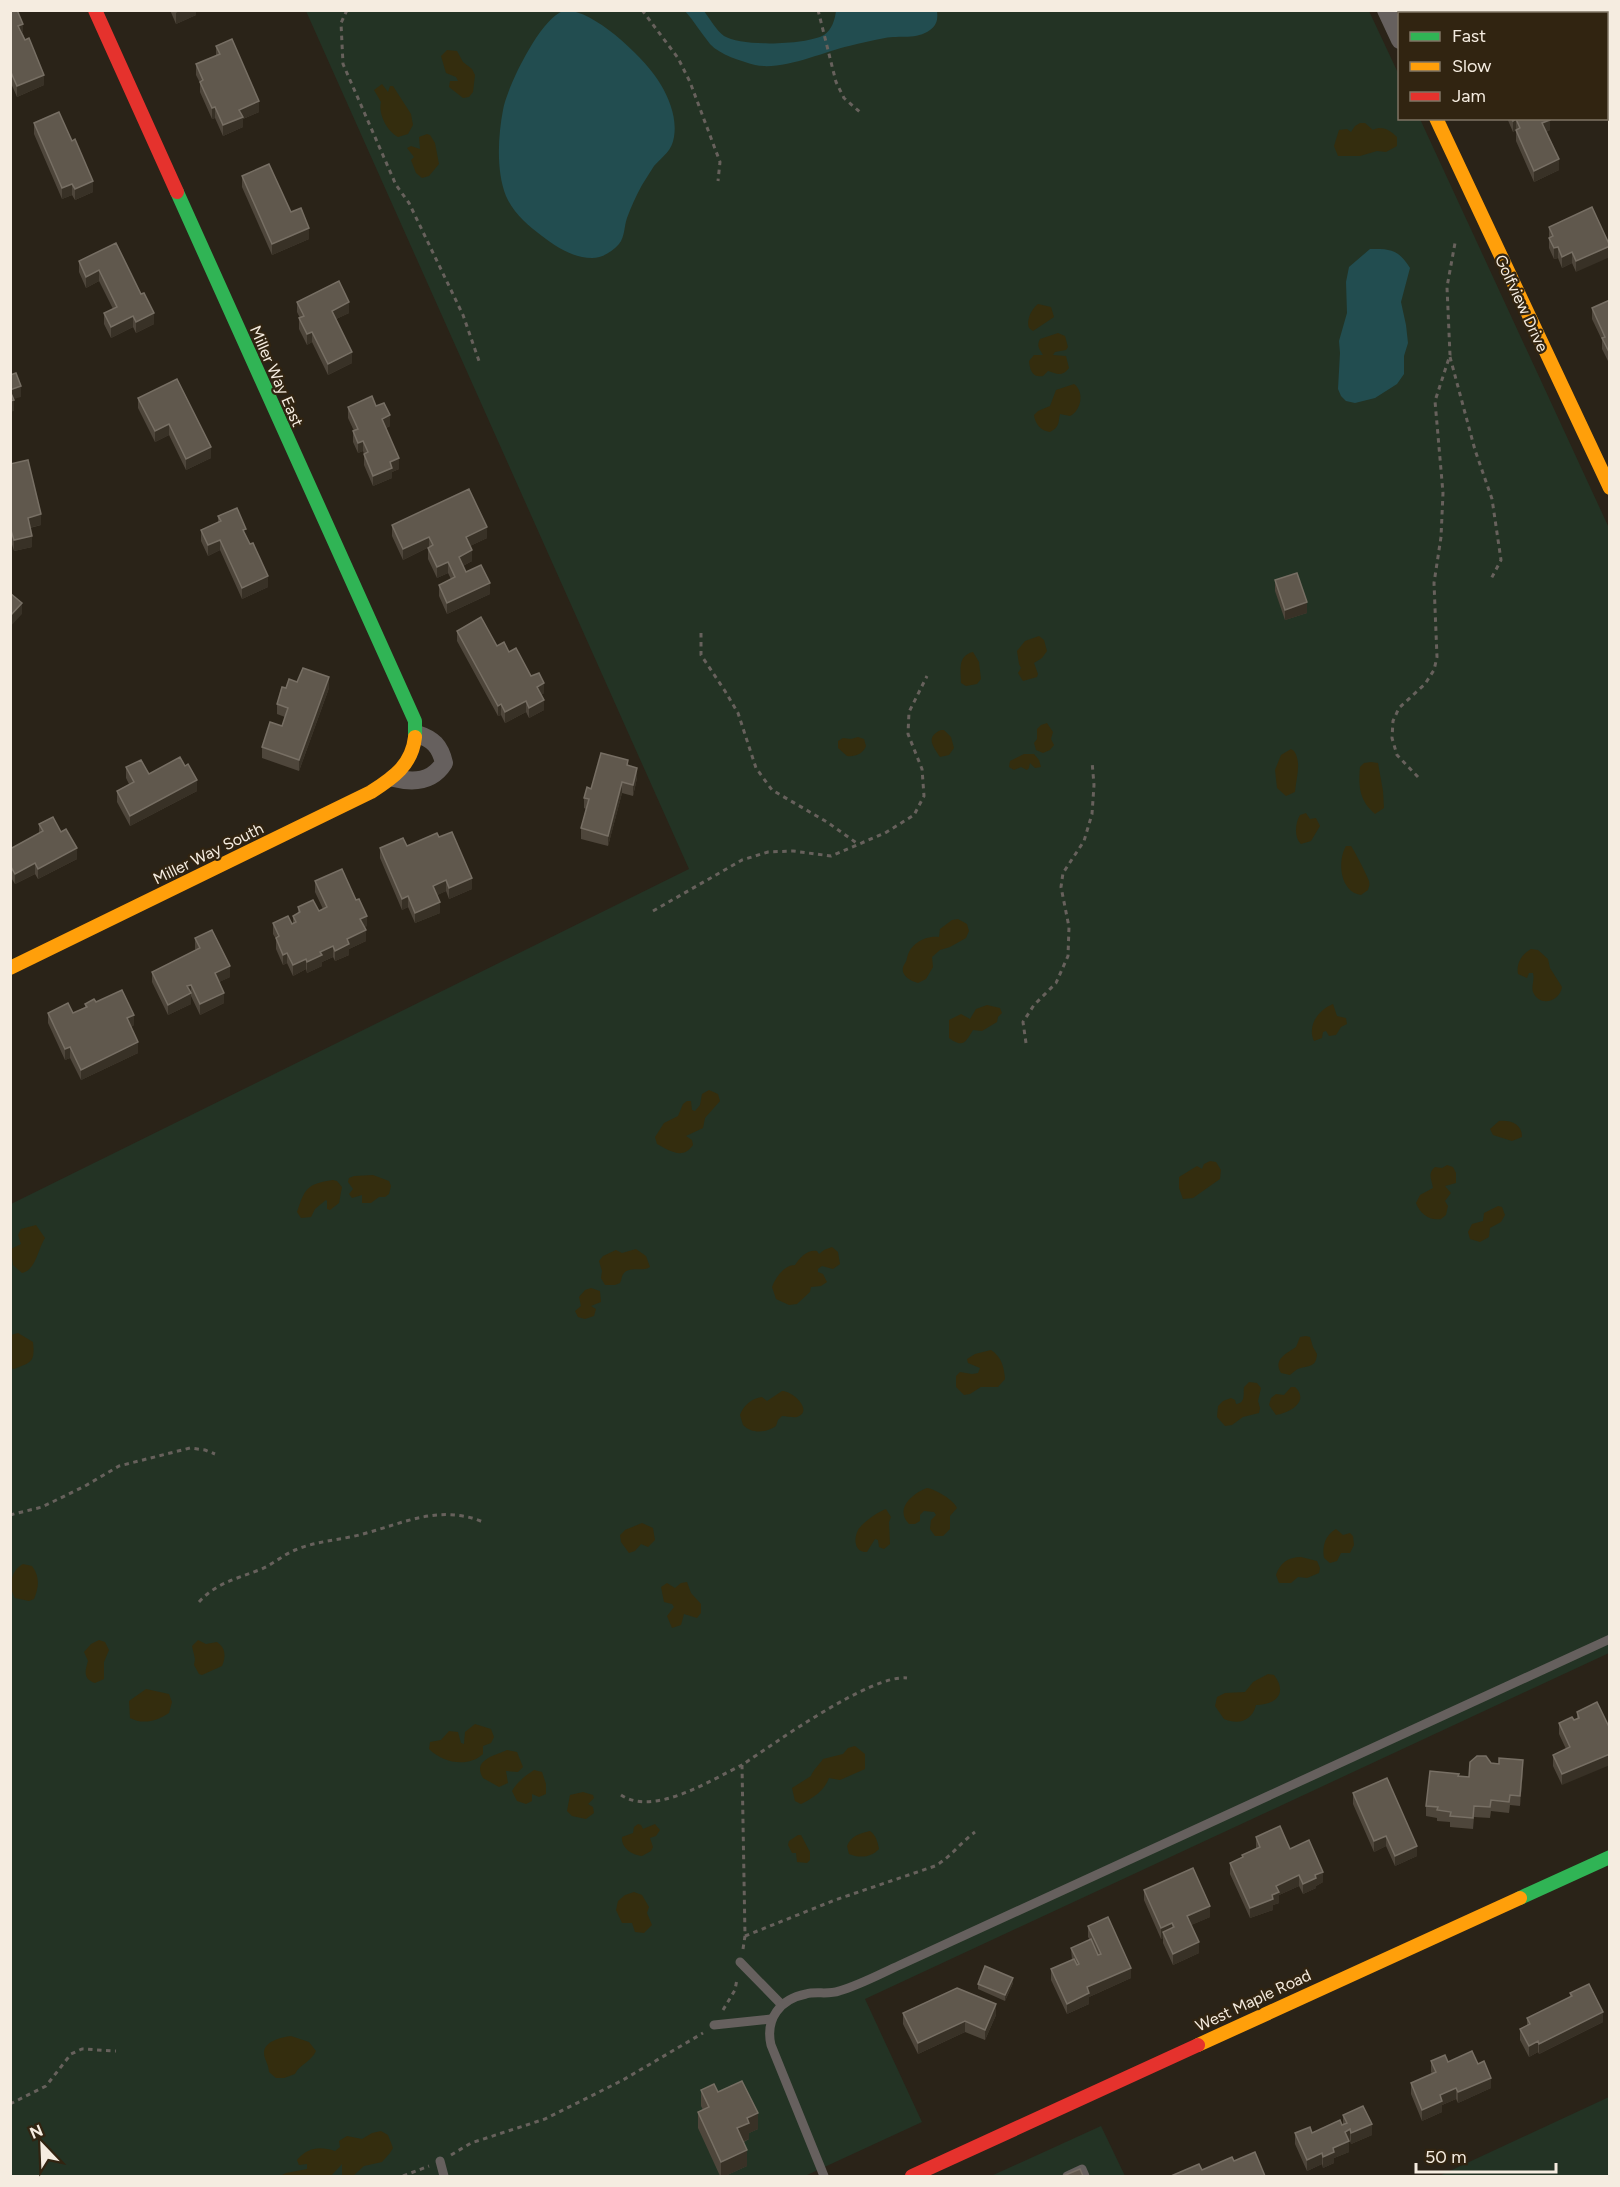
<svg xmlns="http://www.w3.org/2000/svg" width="1620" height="2187" viewBox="0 0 1620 2187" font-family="Figtree,sans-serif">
	<rect width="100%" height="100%" fill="#2a2318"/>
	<g fill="#233324">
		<polygon points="306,11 1369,11 1399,75 1400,118 1420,119 1609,528 1609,1653 865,1999 922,2122 805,2176 11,2176 11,1204 689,869"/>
		<polygon points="1609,2097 1609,2176 1439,2176"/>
		<polygon points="1101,2126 1125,2176 991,2176"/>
	</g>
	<g fill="#342d0e">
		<polygon points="447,50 457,51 463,62 472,69 475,75 473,92 469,97 463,98 449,87 450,81 458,81 456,77 446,73 441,56"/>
		<path d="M 382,84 L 388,92 L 390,86 L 393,86 L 411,114 L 413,125 L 408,134 L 398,137 C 387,131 378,114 381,102 L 374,90 Z"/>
		<path d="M 1360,123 L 1365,123 L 1373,130 C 1382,125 1390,130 1397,137 L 1397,146 L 1386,152 L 1377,151 L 1360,156 L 1338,156 L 1334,146 L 1339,130 L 1347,129 L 1351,132 L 1355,126 Z"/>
		<polygon points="427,134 430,135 435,143 439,164 429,176 422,178 416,173 411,160 414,157 407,148 411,146 420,149 419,137"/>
		<path d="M 1038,304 L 1051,307 L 1054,317 L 1033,331 L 1029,328 C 1026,321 1031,309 1038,304 Z"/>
		<path d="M 1058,333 L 1065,336 L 1068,347 L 1066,350 L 1055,352 L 1053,355 L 1066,356 L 1069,368 C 1062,377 1057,374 1048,371 L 1043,376 C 1033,378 1030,371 1029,361 L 1034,355 L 1043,355 C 1040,349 1036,347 1040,339 Z"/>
		<path d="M 1074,384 C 1085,392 1081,411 1070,416 L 1060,414 C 1058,422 1060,427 1050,432 C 1041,431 1035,424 1034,415 L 1038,411 L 1050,406 L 1056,390 Z"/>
		<polygon points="1039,636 1044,640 1047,651 1042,658 1034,663 1038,674 1037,677 1023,681 1018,673 1021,668 1019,664 1017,651 1025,641"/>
		<path d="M 973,652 L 979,662 L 981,679 L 977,684 L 966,686 L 961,683 C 961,670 957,656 973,652 Z"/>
		<polygon points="1047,723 1053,732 1051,739 1054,745 1050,750 1043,753 1036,750 1034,743 1037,739 1037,729 1041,725"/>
		<path d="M 941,730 L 944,730 L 951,737 L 954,748 L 949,755 L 940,757 C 933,746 925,737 941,730 Z"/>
		<path d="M 858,737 L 864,739 L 866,746 C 863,754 855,757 847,756 L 838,748 L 838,741 L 843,738 L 851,739 Z"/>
		<path d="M 1291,749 L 1294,751 C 1302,763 1296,778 1295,792 L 1286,796 L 1277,788 L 1275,770 L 1281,755 Z"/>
		<polygon points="1024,754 1034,754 1039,760 1041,767 1035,768 1030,763 1029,768 1027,770 1021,767 1014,770 1009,767 1010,761"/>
		<path d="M 1371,762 L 1378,763 L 1383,791 L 1384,808 L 1375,814 C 1360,801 1358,788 1360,767 L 1364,763 Z"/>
		<path d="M 1306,813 L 1310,819 L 1316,818 L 1320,826 L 1311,841 L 1301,844 C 1294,838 1295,823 1300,815 Z"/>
		<path d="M 1346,846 L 1351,846 C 1353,848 1368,877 1369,881 C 1370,886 1369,886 1368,890 L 1361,895 C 1340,892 1337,861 1346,846 Z"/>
		<path d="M 958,919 L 967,924 L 969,931 L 966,938 L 950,947 L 940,950 L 932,957 L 933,967 L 926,979 L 918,983 C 911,981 901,976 903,967 C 904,964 907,961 907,958 C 910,944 925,935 939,937 L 940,929 L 952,920 Z"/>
		<path d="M 1531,949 L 1538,950 L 1548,959 L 1550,968 L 1562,987 C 1560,1001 1540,1008 1533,992 C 1531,986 1535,979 1533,973 L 1529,973 L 1527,978 L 1518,974 C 1516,963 1522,954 1531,949 Z"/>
		<path d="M 1333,1004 L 1337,1016 L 1346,1018 L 1347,1024 L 1341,1027 L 1336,1035 L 1329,1036 L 1326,1031 L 1323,1032 L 1322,1038 L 1314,1041 C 1307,1026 1318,1010 1333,1004 Z"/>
		<path d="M 987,1005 L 1000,1008 L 1002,1013 L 998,1017 L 997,1022 L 982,1031 L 973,1030 C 966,1041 964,1049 949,1038 L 949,1020 L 961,1014 L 970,1019 L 976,1009 Z"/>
		<path d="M 709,1090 L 718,1094 L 720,1101 L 705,1118 L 703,1128 L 686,1136 L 692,1140 L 693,1145 C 683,1160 670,1151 657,1144 L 655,1137 L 664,1123 L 678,1116 L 683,1104 L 687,1101 L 691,1101 L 692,1110 L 695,1111 L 700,1105 L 702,1094 Z"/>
		<path d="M 1499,1121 C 1511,1120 1522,1124 1522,1137 L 1512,1141 L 1493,1135 L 1490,1129 Z"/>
		<polygon points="1210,1161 1216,1162 1221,1170 1220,1179 1193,1198 1183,1199 1179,1188 1179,1177 1197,1166 1202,1169 1204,1164"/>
		<path d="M 1447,1165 L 1453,1167 L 1456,1173 L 1456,1183 L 1445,1186 L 1451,1193 L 1445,1201 L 1448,1206 L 1446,1215 L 1441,1219 C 1430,1221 1420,1214 1416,1203 L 1420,1195 L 1433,1188 C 1432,1179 1427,1174 1435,1167 L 1442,1168 Z"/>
		<polygon points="373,1175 389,1181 391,1186 389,1194 385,1197 379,1197 371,1203 362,1203 362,1195 352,1198 349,1194 353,1189 348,1182 349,1178 354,1176"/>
		<path d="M 333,1180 L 337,1181 L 342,1187 L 339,1203 L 330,1210 L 327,1209 L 327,1201 L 326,1200 L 315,1209 L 311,1217 L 301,1218 L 297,1212 C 305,1189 306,1184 333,1180 Z"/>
		<polygon points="1498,1206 1502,1207 1505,1215 1501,1222 1490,1228 1489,1237 1480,1242 1470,1239 1468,1232 1472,1224 1483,1221 1484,1213"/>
		<path d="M 36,1225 L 45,1238 C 38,1249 36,1270 22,1273 L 13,1265 L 11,1249 L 21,1244 L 18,1235 L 21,1229 Z"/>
		<path d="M 832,1247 L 838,1252 L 840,1264 L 833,1269 L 822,1266 L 818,1269 L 818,1272 L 823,1274 L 827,1282 L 821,1286 L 811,1287 L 810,1292 L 797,1304 L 789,1305 L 776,1299 L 772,1287 C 776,1276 785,1265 795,1265 C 800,1257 808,1249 817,1251 L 819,1254 L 824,1250 Z"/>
		<path d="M 636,1249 L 646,1256 L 650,1267 C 643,1272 630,1266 624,1273 C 621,1276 622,1280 620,1283 L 615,1285 L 605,1285 L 601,1278 L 602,1271 L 599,1261 L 603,1256 L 616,1250 L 622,1253 Z"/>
		<polygon points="591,1288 600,1291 601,1302 591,1306 596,1309 594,1316 585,1319 578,1317 575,1311 581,1306 579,1297 585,1290"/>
		<path d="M 18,1333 L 33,1342 C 35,1362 32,1362 14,1369 L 11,1368 L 11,1335 Z"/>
		<path d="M 1306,1336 L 1310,1337 L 1313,1347 L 1317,1354 C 1316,1368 1309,1365 1298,1369 C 1297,1369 1291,1374 1290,1375 L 1281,1373 C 1273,1359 1286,1354 1296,1347 L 1300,1337 Z"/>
		<path d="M 991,1350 C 1002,1357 1004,1368 1005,1379 L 998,1387 L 981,1387 L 970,1394 L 964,1395 L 956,1387 L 956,1376 L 960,1372 L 972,1374 L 978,1373 L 980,1368 L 968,1363 L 967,1359 L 975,1354 Z"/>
		<path d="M 1249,1382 L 1257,1383 L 1261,1388 L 1258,1401 L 1260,1408 L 1259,1413 L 1243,1417 L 1232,1425 L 1225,1426 L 1217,1417 L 1218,1406 L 1223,1401 L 1231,1398 L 1235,1400 L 1236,1404 C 1246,1403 1243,1394 1244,1387 Z"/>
		<path d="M 1291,1387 L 1295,1387 C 1310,1401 1290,1413 1276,1415 L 1269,1405 L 1271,1398 L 1276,1394 L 1284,1395 Z"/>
		<path d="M 782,1391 C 793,1391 814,1411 797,1417 C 793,1418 787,1416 782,1416 L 778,1420 L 776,1426 C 766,1433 752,1434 743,1425 L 740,1415 C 743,1406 752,1398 762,1397 L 767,1401 Z"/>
		<path d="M 927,1488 C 935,1489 954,1500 957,1508 L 950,1516 L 950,1529 L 943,1536 L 935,1536 L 930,1529 L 931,1520 L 936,1515 L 934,1512 L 924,1511 L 920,1515 L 920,1521 L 915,1524 L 909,1524 C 894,1509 913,1493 927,1488 Z"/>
		<path d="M 886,1509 L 891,1517 L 889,1522 L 890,1544 L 884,1549 L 879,1547 L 878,1540 L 875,1539 L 867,1552 C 855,1553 853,1540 858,1530 C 862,1523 879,1511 886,1509 Z"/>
		<polygon points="642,1523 653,1528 655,1540 648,1547 641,1544 635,1551 629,1553 621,1542 620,1535 625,1530"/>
		<path d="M 1336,1529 L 1343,1535 L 1350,1533 L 1353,1536 L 1354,1545 L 1350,1553 L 1341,1553 L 1337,1561 L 1330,1563 L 1324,1558 C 1322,1546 1325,1535 1336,1529 Z"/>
		<path d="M 1301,1557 L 1317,1561 L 1320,1568 L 1319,1573 L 1307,1578 L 1298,1577 L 1291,1583 L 1279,1583 L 1276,1575 C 1280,1563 1288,1557 1301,1557 Z"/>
		<path d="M 23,1564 L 32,1566 C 40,1577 39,1587 34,1599 L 29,1601 L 15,1598 C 8,1587 11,1570 23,1564 Z"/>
		<polygon points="687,1582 691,1593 701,1604 701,1613 697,1618 684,1614 681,1625 672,1628 667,1616 674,1607 672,1604 664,1602 661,1587 667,1583 675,1588 681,1583"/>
		<path d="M 99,1640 L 105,1642 L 109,1650 L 104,1662 L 104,1679 L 95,1683 C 83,1679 85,1671 88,1661 L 84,1652 L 91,1644 Z"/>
		<path d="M 198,1640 L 206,1644 L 217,1642 C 226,1648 226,1657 222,1666 L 202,1675 L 199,1674 L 194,1665 L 195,1659 L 192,1646 Z"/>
		<path d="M 1268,1674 L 1274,1675 C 1288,1693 1276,1705 1256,1705 C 1252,1721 1239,1725 1224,1719 L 1215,1706 L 1217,1697 L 1225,1693 L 1245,1692 L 1253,1682 Z"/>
		<path d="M 146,1689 L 169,1694 L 172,1702 L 169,1713 C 157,1721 143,1725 130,1718 L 129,1701 Z"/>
		<path d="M 475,1724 L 491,1729 L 494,1737 L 491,1743 L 483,1746 L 483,1754 C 468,1768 443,1763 429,1749 L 430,1742 L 441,1740 L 449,1731 L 458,1732 L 461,1743 L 464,1744 L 465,1732 Z"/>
		<path d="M 855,1746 L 865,1754 L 865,1769 L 840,1780 L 829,1778 C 825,1790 812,1799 801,1804 L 795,1801 L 792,1788 L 811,1776 C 813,1770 819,1765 823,1759 L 843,1754 L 848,1748 Z"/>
		<path d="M 507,1750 L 517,1752 L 523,1767 L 518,1772 L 506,1771 L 508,1783 L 499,1787 L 483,1778 C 472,1760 494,1756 507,1750 Z"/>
		<path d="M 534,1770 L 542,1772 L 546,1784 L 546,1794 L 539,1797 L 532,1794 L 532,1801 L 526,1804 L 517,1801 L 512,1791 C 517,1782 525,1776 534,1770 Z"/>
		<polygon points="583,1792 593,1795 594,1798 588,1804 593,1807 594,1813 586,1819 572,1816 567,1811 570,1795"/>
		<path d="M 638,1824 L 641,1825 L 643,1829 L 655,1824 L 660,1830 L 656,1836 L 650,1838 L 653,1847 L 651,1851 L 642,1856 C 632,1855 621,1848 622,1837 L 633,1833 L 634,1827 Z"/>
		<path d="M 870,1831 C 876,1835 878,1843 879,1849 C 871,1858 859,1858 849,1854 L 847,1846 C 852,1835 859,1834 870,1831 Z"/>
		<polygon points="798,1835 801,1835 810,1852 810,1860 807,1863 797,1862 796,1853 792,1853 788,1845 789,1841"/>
		<polygon points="634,1892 642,1895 649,1907 647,1913 652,1925 644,1933 635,1932 632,1923 622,1923 616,1910 618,1901 625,1895"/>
		<path d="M 291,2036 L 309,2042 L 316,2051 C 311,2062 300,2064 295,2074 L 284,2078 L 276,2078 L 269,2072 C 269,2065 264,2059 264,2053 C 264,2041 282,2037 291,2036 Z"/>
		<path d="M 381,2131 L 388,2135 L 393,2148 L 390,2153 L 382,2162 L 364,2166 L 353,2176 L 342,2176 L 342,2164 L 331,2176 L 280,2176 L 286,2173 L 307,2169 L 307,2164 L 299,2165 L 297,2160 C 308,2147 320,2146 335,2151 L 340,2147 L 339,2141 L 347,2136 L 362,2139 L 372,2133 Z"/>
	</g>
	<g fill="#224d50">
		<path d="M 572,11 C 600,16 647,60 661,85 C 670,100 677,119 674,137 C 672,151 663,156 654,166 C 650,172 646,179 642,185 C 636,196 631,207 627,218 C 624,226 625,237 619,244 C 612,252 602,258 592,258 C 574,258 556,247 542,236 C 528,225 514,214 506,196 C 496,171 498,136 503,110 C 507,87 540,19 563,11 C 565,10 570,11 572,11 Z"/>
		<path d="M 685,11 L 704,11 C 710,19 716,30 724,36 C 742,47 806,45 824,35 C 832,30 835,19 836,11 L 937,11 C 938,19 937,25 930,30 C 917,40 899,35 885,38 C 873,40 861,43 849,46 C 823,52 782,71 755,65 C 741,61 720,55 710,44 C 701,33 694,21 685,11 Z"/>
		<path d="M 1370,249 C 1391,249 1398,249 1410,268 L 1401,302 L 1406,325 L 1408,343 L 1404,356 L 1404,374 L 1397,384 L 1375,398 L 1355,403 L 1346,401 L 1341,396 L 1338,389 L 1340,353 L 1339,341 L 1347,313 L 1346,282 L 1349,267 Z"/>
	</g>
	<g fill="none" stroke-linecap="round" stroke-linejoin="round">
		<g stroke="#67615c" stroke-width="3" stroke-dasharray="4.5 4.5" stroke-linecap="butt">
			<polyline points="347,10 341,23 343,64 396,185 409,203 463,315 479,361"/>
			<polyline points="642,10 678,58 690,82 720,162 718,181"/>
			<polyline points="818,10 836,82 844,98 861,113"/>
			<polyline points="1450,357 1475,450 1492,499 1501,560 1491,579"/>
			<polyline points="701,633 701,655 725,691 738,713 756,768 772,790 827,822 858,844"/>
			<polyline points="1418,777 1397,755 1392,738 1393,721 1399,708 1425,684 1434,670 1437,657 1434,583 1441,537 1443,493 1435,401 1450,355 1447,287 1455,243"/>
			<polyline points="653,911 742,860 768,852 793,851 831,856 885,833 914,815 924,796 922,769 908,734 909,712 927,676"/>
			<polyline points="1026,1043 1023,1022 1034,1005 1056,983 1068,956 1069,927 1061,887 1063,873 1084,841 1092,814 1094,785 1092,761"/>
			<polyline points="10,1515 42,1507 85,1486 119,1466 190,1448 205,1450 215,1454"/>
			<path d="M 199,1602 C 216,1583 236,1579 259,1570 C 272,1565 283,1555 295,1550 C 316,1541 341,1540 363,1534 C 404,1523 440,1504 483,1522"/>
			<path d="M 621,1795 C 654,1817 711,1780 742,1765"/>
			<path d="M 745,1936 L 835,1900 L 935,1866 C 951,1857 960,1843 975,1832"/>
			<path d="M 743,1949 L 745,1936 L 742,1765 C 775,1743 871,1674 907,1678"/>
			<polyline points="723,2010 735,1990 737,1979"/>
			<polyline points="10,2104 46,2086 71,2054 82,2049 116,2051"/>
			<polyline points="451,2155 471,2143 545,2119 623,2080 703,2033"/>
			<polyline points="403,2176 429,2166"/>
		</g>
		<g stroke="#66605e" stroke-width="9">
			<polyline points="740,1962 781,2004"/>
			<polyline points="714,2025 771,2019"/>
			<polyline points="440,2161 444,2176"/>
			<path d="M 824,2176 L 771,2045 C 765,2019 780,1999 806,1994 C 816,1991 828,1995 839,1991 C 860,1985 880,1974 900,1965 L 1610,1639"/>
			<polyline points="1067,2176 1082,2169 1085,2176"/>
		</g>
		<g stroke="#66605e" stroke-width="18">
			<polyline points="1386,10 1400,40"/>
			<path d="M 394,778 C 414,783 432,782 444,763 C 440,746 433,739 417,734"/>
		</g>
		<g stroke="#30b455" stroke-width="14">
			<polyline points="177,192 415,721 415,737"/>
			<polyline points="1520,1898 1610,1857"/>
		</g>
		<g stroke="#ff9f0a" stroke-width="14">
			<polyline points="1436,118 1610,488"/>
			<path d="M 10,968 L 371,792 C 393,778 412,765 415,737"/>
			<polyline points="1198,2045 1520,1898"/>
		</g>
		<g stroke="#e5322d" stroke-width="14">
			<polyline points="95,10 177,192"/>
			<polyline points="912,2176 1198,2045"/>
		</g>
	</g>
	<g fill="#4e463b">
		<polygon points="10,10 23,34 44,85 17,97 10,81"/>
		<polygon points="170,10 196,10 196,15 176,24"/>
		<polygon points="1459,10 1503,10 1504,14 1461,14"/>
		<polygon points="216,46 259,112 243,119 243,127 223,136 215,118 212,119 200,92 200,83 196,75 196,64 216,56"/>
		<polygon points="1507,118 1550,118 1550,130 1546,132 1559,170 1534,182 1516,141 1516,130 1513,132"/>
		<polygon points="34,123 93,192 75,200 72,195 62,199 34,134"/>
		<polygon points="242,176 291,212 309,239 272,255 242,187"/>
		<polygon points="1592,207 1576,272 1572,263 1562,268 1558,258 1554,259 1549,248 1549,227"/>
		<polygon points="116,243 154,324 136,333 133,327 111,338 104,324 104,313 113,309 99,281 86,288 79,272 79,261"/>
		<polygon points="1610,300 1610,365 1602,349 1602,340 1592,319 1592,308"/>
		<polygon points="297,302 349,313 336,319 352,363 328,375 312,342 307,345 299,329 299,318 300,318 297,312"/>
		<polygon points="138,398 211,458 186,470 169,435 155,442 138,408"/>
		<polygon points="376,406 390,426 386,428 399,469 392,472 392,478 373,486 364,465 364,454 363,451 358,453 353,442 353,431 354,431 348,418 348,407"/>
		<polygon points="10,464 41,525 30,528 32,547 14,551 10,538"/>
		<polygon points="218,516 246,536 268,587 242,599 220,550 208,556 201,541 201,530 218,522"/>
		<polygon points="392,525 487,538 470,546 472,561 463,566 466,572 490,594 447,614 439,596 439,585 451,579 448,573 437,578 428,559 428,548 429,547 403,560 392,536"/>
		<polygon points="1275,580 1307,613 1285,620 1275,591"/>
		<polygon points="457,631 497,646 531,676 544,693 541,695 544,710 529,718 526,712 505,723 501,715 498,716 457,641"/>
		<polygon points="297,682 329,688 299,771 262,758 262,747 282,726 285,717 277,714 277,704 286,688"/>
		<polygon points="628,765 637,778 633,796 622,793 608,846 581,839 581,828 586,809 584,808 584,798 591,789"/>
		<polygon points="126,767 149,774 197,791 130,826 117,802 117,791 129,784 126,778"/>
		<polygon points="39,824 61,832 77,859 38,879 35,874 15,884 10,876 10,849 39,833"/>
		<polygon points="439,837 472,889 449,899 446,891 437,895 440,913 415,923 408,907 402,910 380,858 380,848 407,846"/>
		<polygon points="315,881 367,926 364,927 366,941 349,949 349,955 335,961 333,957 322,962 322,966 307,973 306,969 293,976 287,963 283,965 276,949 276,939 273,934 273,923 293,923 293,916 298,913 298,907 319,911 323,909 315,892"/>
		<polygon points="195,938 230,977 219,982 224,1003 200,1015 191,996 191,1004 168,1015 152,982 152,972 196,950 195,949"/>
		<polygon points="96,1002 134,1025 131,1027 138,1053 81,1080 70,1058 65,1060 48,1023 48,1013 73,1013 85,1007 85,1004"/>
		<polygon points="1597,1702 1562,1785 1553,1766 1553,1755 1566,1749 1559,1734 1559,1723 1577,1719 1577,1712"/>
		<polygon points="1491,1763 1523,1771 1520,1806 1510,1805 1509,1813 1491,1811 1490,1818 1474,1817 1473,1829 1450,1827 1450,1822 1437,1821 1437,1818 1426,1816 1426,1806 1459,1776 1469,1777"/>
		<polygon points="1353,1793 1417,1856 1395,1866 1386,1846 1374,1852 1353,1804"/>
		<polygon points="1256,1837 1290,1849 1323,1882 1316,1886 1316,1888 1303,1894 1299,1886 1279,1895 1279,1903 1273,1905 1273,1910 1250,1918 1230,1874 1230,1863 1242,1857 1242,1855 1256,1849"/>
		<polygon points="1144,1890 1210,1917 1191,1925 1199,1953 1173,1965 1163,1943 1163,1938 1161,1939 1144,1900"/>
		<polygon points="1088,1926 1131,1978 1089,1997 1089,2004 1067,2014 1051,1980 1051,1969 1072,1960 1071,1948 1090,1940 1088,1937"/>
		<polygon points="1013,1983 1005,2001 978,1989 978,1984"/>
		<polygon points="1570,1993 1603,2022 1539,2054 1538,2052 1529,2057 1520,2040 1520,2029 1527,2026 1527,2018 1570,1997"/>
		<polygon points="903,2013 996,2015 985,2040 965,2032 918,2054 903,2024"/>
		<polygon points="1431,2061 1478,2064 1491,2088 1458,2103 1456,2099 1442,2105 1442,2112 1422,2121 1411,2094 1411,2083 1432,2074 1431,2072"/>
		<polygon points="701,2090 718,2092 758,2129 749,2133 749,2139 744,2142 747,2166 725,2176 720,2176 698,2128 698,2112 703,2110 701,2106"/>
		<polygon points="1343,2115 1372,2135 1351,2144 1350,2140 1349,2141 1349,2152 1334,2158 1334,2163 1323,2168 1322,2164 1307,2171 1295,2144 1295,2133 1312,2133 1342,2125 1343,2125"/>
	</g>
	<g fill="#383126">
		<polygon points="181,10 196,10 196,15 176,24 176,13"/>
		<polygon points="23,24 23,34 18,26"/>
		<polygon points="44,75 44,85 17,97 17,86"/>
		<polygon points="259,101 259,112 243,119 243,127 223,136 223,125 239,110"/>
		<polygon points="215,107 215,118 212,119 212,108"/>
		<polygon points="1516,119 1516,130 1513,132 1513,121"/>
		<polygon points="1550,120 1550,130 1542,134 1542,123"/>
		<polygon points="1559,159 1559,170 1534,182 1534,171"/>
		<polygon points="93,181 93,192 75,200 75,189"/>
		<polygon points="72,184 72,195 62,199 62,188"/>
		<polygon points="309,228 309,239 272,255 272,244"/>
		<polygon points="1610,246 1610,257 1576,272 1576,261"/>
		<polygon points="1558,247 1558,258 1554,259 1554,248"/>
		<polygon points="1572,252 1572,263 1562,268 1562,257"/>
		<polygon points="99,270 99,281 86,288 86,277"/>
		<polygon points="349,302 349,313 332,321 332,311"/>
		<polygon points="154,313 154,324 136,333 136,322"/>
		<polygon points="133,316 133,327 111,338 111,327"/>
		<polygon points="312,332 312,342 307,345 307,334"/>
		<polygon points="352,352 352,363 328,375 328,364"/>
		<polygon points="21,386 21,397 10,400 10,390"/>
		<polygon points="14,400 14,411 10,412 10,401"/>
		<polygon points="390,415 390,426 382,429 382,419"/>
		<polygon points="169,424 169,435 155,442 155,431"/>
		<polygon points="363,441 363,451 358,453 358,443"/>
		<polygon points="211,447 211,458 186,470 186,459"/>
		<polygon points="399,458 399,469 392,472 392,478 373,486 373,476 390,462"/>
		<polygon points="41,514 41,525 28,528 28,518"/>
		<polygon points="487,527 487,538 466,548 466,537"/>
		<polygon points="32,536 32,547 14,551 14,540"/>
		<polygon points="429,537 429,547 403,560 403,549"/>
		<polygon points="220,540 220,550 208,556 208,545"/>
		<polygon points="472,550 472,561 459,568 459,557"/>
		<polygon points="448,562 448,573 437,578 437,567"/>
		<polygon points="268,576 268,587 242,599 242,588"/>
		<polygon points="490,583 490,594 447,614 447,603"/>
		<polygon points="1307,602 1307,613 1285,620 1285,610"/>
		<polygon points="22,603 22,614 10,627 10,616"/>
		<polygon points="329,677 329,688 299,771 299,760"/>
		<polygon points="544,683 544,693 537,698 537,687"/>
		<polygon points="544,700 544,710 529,718 529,708"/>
		<polygon points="526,701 526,712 505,723 505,712"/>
		<polygon points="501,704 501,715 498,716 498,706"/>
		<polygon points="637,768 637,778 633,796 633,785"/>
		<polygon points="197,780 197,791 130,826 130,816"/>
		<polygon points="622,782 622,793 608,846 608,836"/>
		<polygon points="77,848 77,859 38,879 38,869"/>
		<polygon points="35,863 35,874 15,884 15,874"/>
		<polygon points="472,878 472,889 449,899 449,888"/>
		<polygon points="446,880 446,891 433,897 433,886"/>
		<polygon points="408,896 408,907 402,910 402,899"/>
		<polygon points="440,902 440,913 415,923 415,913"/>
		<polygon points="367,916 367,926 360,929 360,919"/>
		<polygon points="366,930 366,941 349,949 349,955 335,961 335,951 347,939"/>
		<polygon points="333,946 333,957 322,962 322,966 307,973 307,962 320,952"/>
		<polygon points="287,953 287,963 283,965 283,955"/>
		<polygon points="306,959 306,969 293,976 293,965"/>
		<polygon points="230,966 230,977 215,984 215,973"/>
		<polygon points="191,985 191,1004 168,1015 168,1005 187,986"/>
		<polygon points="224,993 224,1003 200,1015 200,1004"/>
		<polygon points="134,1015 134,1025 127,1029 127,1018"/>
		<polygon points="138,1042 138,1053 81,1080 81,1070"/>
		<polygon points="70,1047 70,1058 65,1060 65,1049"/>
		<polygon points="1610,1754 1610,1765 1562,1785 1562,1774"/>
		<polygon points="1523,1760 1523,1771 1520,1806 1520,1796"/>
		<polygon points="1386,1836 1386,1846 1374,1852 1374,1841"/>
		<polygon points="1417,1846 1417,1856 1395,1866 1395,1856"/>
		<polygon points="1323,1872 1323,1882 1316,1886 1316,1888 1303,1894 1303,1884 1315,1875"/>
		<polygon points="1299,1875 1299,1886 1279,1895 1279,1903 1273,1905 1273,1910 1250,1918 1250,1908 1272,1895 1276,1886"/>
		<polygon points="1210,1906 1210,1917 1187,1927 1187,1916"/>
		<polygon points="1172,1923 1172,1934 1163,1932 1163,1938 1161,1939 1161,1928"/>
		<polygon points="1199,1942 1199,1953 1173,1965 1173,1954"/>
		<polygon points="1131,1968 1131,1978 1089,1997 1089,2004 1067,2014 1067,2004 1087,1987"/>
		<polygon points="1013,1978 1013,1983 1005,2001 1005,1995"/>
		<polygon points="996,2004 996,2015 985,2040 985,2030"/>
		<polygon points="1603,2012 1603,2022 1539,2054 1539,2044"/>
		<polygon points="965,2021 965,2032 918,2054 918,2043"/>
		<polygon points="1538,2041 1538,2052 1529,2057 1529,2046"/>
		<polygon points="1491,2078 1491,2088 1458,2103 1458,2092"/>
		<polygon points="1456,2088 1456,2099 1442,2105 1442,2112 1422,2121 1422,2110 1440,2095"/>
		<polygon points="758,2113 758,2129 749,2133 749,2139 737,2144 737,2128 747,2118"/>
		<polygon points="1372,2124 1372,2135 1351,2144 1351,2133"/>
		<polygon points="1350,2129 1350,2140 1345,2143 1345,2132"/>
		<polygon points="1349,2141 1349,2152 1334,2158 1334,2163 1323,2168 1323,2157 1333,2148"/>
		<polygon points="747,2150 747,2166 725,2176 721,2176 721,2162"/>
		<polygon points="1322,2153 1322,2164 1307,2171 1307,2160"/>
	</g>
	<g fill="#60584d" stroke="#776f64" stroke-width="1.5">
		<polygon points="10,10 17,10 23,24 18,26 25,40 29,38 44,75 17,86 10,70"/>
		<polygon points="1464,10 1503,10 1504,14 1466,14"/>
		<polygon points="232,39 259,101 239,110 243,117 223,125 215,107 212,108 200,82 203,80 196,64 220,54 216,46"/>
		<polygon points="59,112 72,141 75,139 93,181 75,189 72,184 62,188 34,123"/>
		<polygon points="1511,118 1550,118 1550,120 1542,123 1559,159 1534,171 1516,130 1520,128 1516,119 1513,121"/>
		<polygon points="269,164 291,212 301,208 309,228 272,244 242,176"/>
		<polygon points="1592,207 1610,246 1576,261 1572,252 1562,257 1558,247 1554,248 1549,238 1553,236 1549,227"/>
		<polygon points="116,243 141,294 144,293 154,313 136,322 133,316 111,327 104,313 117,307 99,270 86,277 79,261"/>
		<polygon points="339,281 349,302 332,311 352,352 328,364 312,332 307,334 299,318 304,316 297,302"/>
		<polygon points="1610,300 1610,354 1602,338 1605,337 1592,308"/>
		<polygon points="16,373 21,386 10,390 10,375"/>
		<polygon points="177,379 211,447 186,459 169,424 155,431 138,398"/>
		<polygon points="10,391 14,400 10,401"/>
		<polygon points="372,396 376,406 384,403 390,415 382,419 399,458 390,462 392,468 373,476 364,454 368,452 363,441 358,443 353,431 358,429 348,407"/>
		<polygon points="28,460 41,514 28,518 32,536 14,540 10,527 10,464"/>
		<polygon points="469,489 487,527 466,537 472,550 459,557 466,572 481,565 490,583 447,603 439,585 455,577 448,562 437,567 428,548 433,545 429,537 403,549 392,525"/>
		<polygon points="237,508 246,529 243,530 250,544 253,543 268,576 242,588 220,540 208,545 201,530 221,521 218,516"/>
		<polygon points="1297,573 1307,602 1285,610 1275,580"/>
		<polygon points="10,593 22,603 10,616"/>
		<polygon points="481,617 497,646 504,642 509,652 516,648 531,676 539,673 544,683 537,687 544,700 529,708 526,701 505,712 501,704 498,706 457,631"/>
		<polygon points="303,668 329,677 299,760 262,747 270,722 282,726 288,708 277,704 282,687 286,688 289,679 297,682"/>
		<polygon points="601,753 628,760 627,765 637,768 633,785 622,782 608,836 581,828 589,799 584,798 587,787 591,789"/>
		<polygon points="180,757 185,766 188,764 197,780 130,816 117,791 134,782 126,767 141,760 149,774"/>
		<polygon points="53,817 61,832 66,829 77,848 38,869 35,863 15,874 10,865 10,849 43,831 39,824"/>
		<polygon points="452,832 472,878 449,888 446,880 433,886 440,902 415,913 408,896 402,899 380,848 403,838 407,846 437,833 439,837"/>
		<polygon points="342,869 356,900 359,899 367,916 360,919 366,930 347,939 349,944 335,951 333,946 320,952 322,955 307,962 306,959 293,965 287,953 283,955 276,938 279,936 273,923 288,916 292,924 296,922 293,916 300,912 298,907 313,900 319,911 327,907 315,881"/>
		<polygon points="212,930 230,966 215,973 224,993 200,1004 191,985 187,986 191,993 168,1005 152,972 200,948 195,938"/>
		<polygon points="122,990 134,1015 127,1018 138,1042 81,1070 70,1047 65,1049 48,1013 68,1003 73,1013 87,1007 85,1004 94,999 96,1002"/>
		<polygon points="1597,1702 1610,1729 1610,1754 1562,1774 1553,1755 1570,1747 1559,1723 1572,1717 1574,1720 1579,1718 1577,1712"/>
		<polygon points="1477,1756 1486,1756 1491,1763 1499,1764 1499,1758 1523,1760 1520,1796 1510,1795 1509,1802 1491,1800 1490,1807 1474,1806 1473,1818 1450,1816 1451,1812 1437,1810 1438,1807 1426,1806 1430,1771 1459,1774 1458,1776 1469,1777 1470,1762"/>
		<polygon points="1387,1778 1417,1846 1395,1856 1386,1836 1374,1841 1353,1793"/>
		<polygon points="1280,1826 1290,1849 1309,1840 1323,1872 1315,1875 1316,1878 1303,1884 1299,1875 1276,1886 1279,1892 1272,1895 1273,1899 1250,1908 1230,1863 1243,1857 1242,1855 1260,1847 1256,1837"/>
		<polygon points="1193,1868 1210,1906 1187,1916 1199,1942 1173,1954 1163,1932 1174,1927 1172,1923 1161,1928 1144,1890"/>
		<polygon points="1108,1917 1131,1968 1087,1987 1089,1993 1067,2004 1051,1969 1074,1959 1077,1965 1079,1964 1071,1948 1091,1939 1098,1955 1101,1954 1088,1926"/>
		<polygon points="985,1966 1013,1978 1005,1995 978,1984"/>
		<polygon points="1589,1984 1603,2012 1539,2044 1538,2041 1529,2046 1520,2029 1530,2024 1527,2018 1572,1996 1570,1993"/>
		<polygon points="957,1988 996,2004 985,2030 965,2021 918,2043 903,2013"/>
		<polygon points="1472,2051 1478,2064 1484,2061 1491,2078 1458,2092 1456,2088 1440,2095 1442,2101 1422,2110 1411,2083 1436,2072 1431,2061 1445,2055 1448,2062"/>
		<polygon points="742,2081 758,2113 747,2118 749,2123 737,2128 747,2150 721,2162 698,2112 709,2107 701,2090 714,2084 718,2092"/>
		<polygon points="1363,2106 1372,2124 1351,2133 1350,2129 1345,2132 1349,2141 1333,2148 1334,2152 1323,2157 1322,2153 1307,2160 1295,2133 1310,2127 1312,2133 1340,2120 1342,2125 1347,2123 1343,2115"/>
		<polygon points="1255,2152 1265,2176 1171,2176 1199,2164 1202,2170 1232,2157 1234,2161"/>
		<polygon points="1080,2169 1083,2176 1063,2176"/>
	</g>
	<g text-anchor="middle" stroke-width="4.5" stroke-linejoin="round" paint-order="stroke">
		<g font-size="16" fill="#f5ece0" stroke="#312411">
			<text transform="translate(1522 303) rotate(65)" y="6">Golfview Drive</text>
			<text transform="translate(277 376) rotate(66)" y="6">Miller Way East</text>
			<text transform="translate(208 853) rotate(-26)" y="6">Miller Way South</text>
			<text transform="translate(1253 2000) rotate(-25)" y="6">West Maple Road</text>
		</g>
	</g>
	<rect width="1620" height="2187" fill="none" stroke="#f5ece0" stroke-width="24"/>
	<rect x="1398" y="12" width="210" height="108" fill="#312411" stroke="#7f7464" stroke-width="1.5"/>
	<rect x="1410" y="32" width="30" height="9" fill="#30b455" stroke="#7f7464" stroke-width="1.5"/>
	<text x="1452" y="42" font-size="18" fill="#f5ece0">Fast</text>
	<rect x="1410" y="62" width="30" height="9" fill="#ff9f0a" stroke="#7f7464" stroke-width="1.5"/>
	<text x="1452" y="72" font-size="18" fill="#f5ece0">Slow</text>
	<rect x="1410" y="92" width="30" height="9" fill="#e5322d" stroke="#7f7464" stroke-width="1.5"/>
	<text x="1452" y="102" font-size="18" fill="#f5ece0">Jam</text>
	<g transform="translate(42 2145) rotate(337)" stroke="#312411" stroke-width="4.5" paint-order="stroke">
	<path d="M0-4.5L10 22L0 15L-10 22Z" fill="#f5ece0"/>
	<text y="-9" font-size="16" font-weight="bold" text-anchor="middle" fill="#f5ece0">N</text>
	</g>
	<path d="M1416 2163v9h140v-9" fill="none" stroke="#f5ece0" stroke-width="3"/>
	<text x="1425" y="2163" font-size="18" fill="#f5ece0" stroke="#312411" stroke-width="4.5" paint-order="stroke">50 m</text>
</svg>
